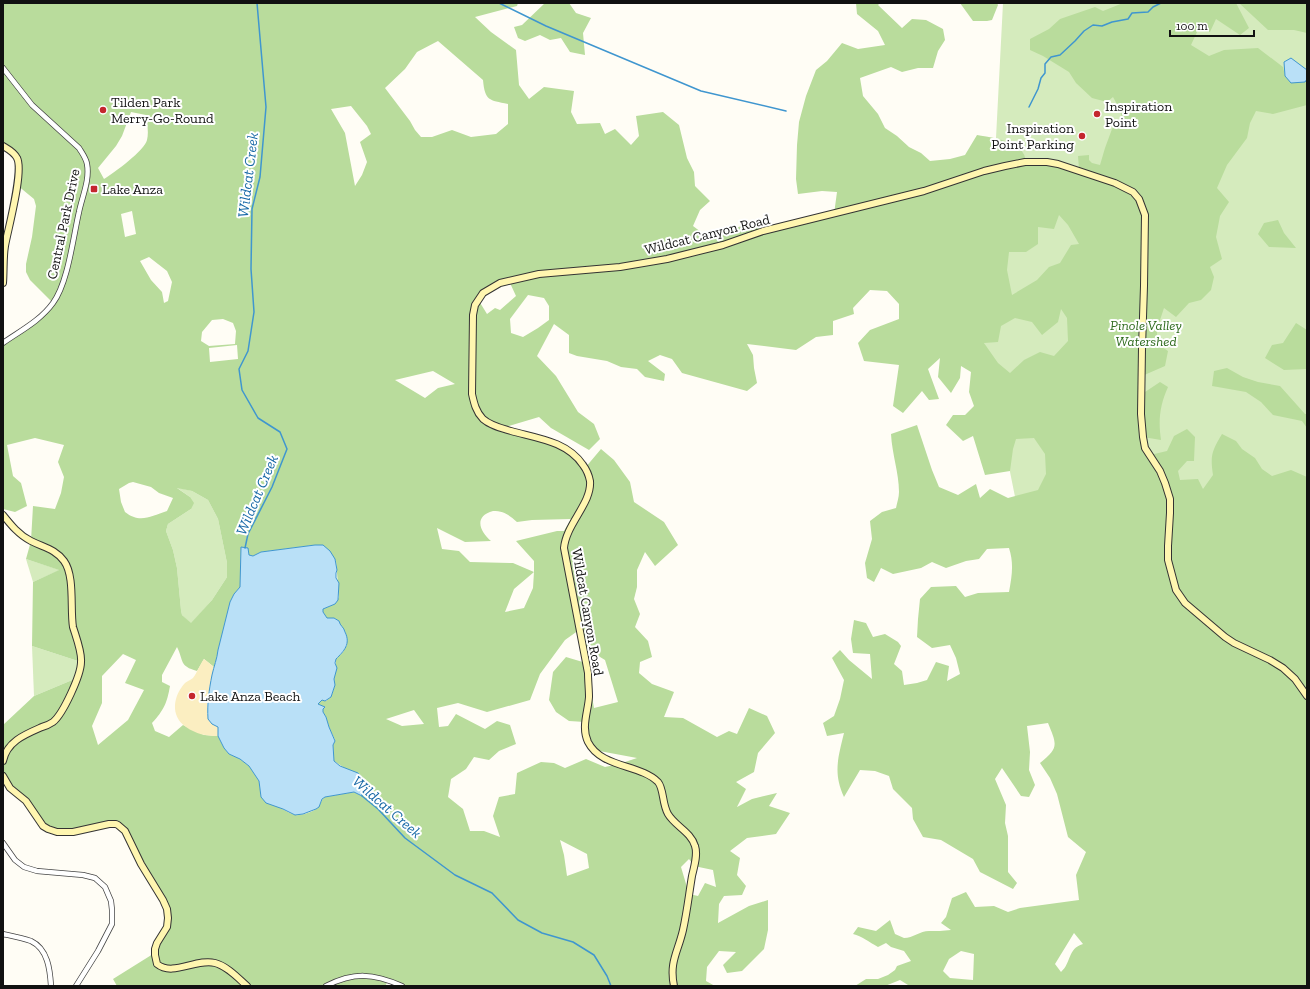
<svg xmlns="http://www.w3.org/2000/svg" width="1310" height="989" viewBox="0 0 1310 989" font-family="'Zilla Slab',serif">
	<rect width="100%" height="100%" fill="#fffdf5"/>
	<g fill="#d5ebbd">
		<polygon points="1003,3 1307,3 1307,986 1099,913 984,343 1017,146 996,138"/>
		<polygon points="176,487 192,491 208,500 218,519 227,563 227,577 212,600 191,624 182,615 181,610 177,568 173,550 166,531 168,524 191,509 190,497"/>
		<polygon points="26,559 60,570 33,582"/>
		<polygon points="32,646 81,662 77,678 34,696"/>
	</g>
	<g fill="#b9dc9c" fill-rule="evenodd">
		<path d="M 3,3 L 518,3 L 517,6 L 475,17 L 491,32 L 516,50 L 519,85 L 529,99 L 544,87 L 574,91 L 571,112 L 577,124 L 600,123 L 605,134 L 615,129 L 631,145 L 639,136 L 636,116 L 663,112 L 679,125 L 687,158 L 694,172 L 695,186 L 710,201 L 700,210 L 693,226 L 705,235 L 730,227 L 739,227 L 749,221 L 764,231 L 834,214 L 837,192 L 822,191 L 798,194 L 796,179 L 797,145 L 799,122 L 806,96 L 816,70 L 827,61 L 842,43 L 858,49 L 885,45 L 878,31 L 857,14 L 856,3 L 880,3 L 878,5 L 902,28 L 912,19 L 926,20 L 943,29 L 945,40 L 938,51 L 933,68 L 918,68 L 902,72 L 891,67 L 860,78 L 863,96 L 878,114 L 885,128 L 897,136 L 909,147 L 921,153 L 930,161 L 950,159 L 965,155 L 977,135 C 989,137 1016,140 1023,153 C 1025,155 1025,159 1026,162 L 1079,169 L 1078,156 L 1089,155 L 1089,160 L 1092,163 L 1100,165 L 1105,148 L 1112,129 L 1122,117 L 1119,108 L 1113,97 L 1107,102 L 1092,98 L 1076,83 L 1069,72 L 1043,56 L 1030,50 L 1030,39 L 1049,29 L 1060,19 L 1095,7 L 1103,11 L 1123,3 L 1236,3 L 1249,28 L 1240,35 L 1216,19 L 1210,32 L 1198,30 L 1191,45 L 1209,56 L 1224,50 L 1258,48 L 1283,67 L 1285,76 L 1305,82 L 1307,79 L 1307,105 L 1273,114 L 1256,111 L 1250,123 L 1247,138 L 1227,165 L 1217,188 L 1229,202 L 1220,216 L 1216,237 L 1222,259 L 1210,267 L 1214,277 L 1211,290 L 1201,300 L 1189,303 L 1176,317 L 1164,308 L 1157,329 L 1157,344 L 1168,351 L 1165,366 L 1142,376 L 1142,394 L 1160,382 L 1168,387 C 1160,405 1158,420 1161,440 L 1143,437 L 1150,455 L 1167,451 L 1174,436 L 1187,429 L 1195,437 L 1194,461 L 1187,461 L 1178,471 L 1180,480 L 1198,479 L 1203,489 L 1213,475 C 1210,455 1212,451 1222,434 L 1236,441 L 1242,449 L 1255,458 L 1262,469 L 1272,476 L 1291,470 L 1307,477 L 1307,986 L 922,986 L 908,985 L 900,980 L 885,986 L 855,986 L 866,979 L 878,979 L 888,975 L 895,970 L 897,966 L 911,961 L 904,951 L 891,947 L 886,943 L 878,947 C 869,942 862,936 853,934 L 858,927 L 876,931 L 890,920 L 895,934 C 898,935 901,937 904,938 C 913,938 920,931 929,931 C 937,931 943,931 951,930 L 941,923 L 946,917 L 952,898 L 966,892 L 975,907 L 994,906 L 1008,912 L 1020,908 L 1079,900 L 1076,875 L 1086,852 L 1068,837 L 1057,794 L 1050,778 L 1040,763 C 1059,748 1057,745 1048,723 L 1027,726 L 1030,752 L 1029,770 L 1035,785 L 1029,797 L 1021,796 L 1002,768 L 995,779 L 1006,805 L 1005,823 L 1008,836 L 1008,872 L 1017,883 L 1013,889 L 980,872 L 973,859 L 941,840 L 923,837 L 913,819 L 912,808 L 893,789 L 889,776 L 875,771 L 860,770 L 844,797 C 833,773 838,758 844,733 L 827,736 L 823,723 L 834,716 L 840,699 L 844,680 L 832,658 L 840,650 L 849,660 L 872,679 L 870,654 L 853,653 L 851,639 L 854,620 L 866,623 L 873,637 L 885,634 L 898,642 L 901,646 L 894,664 L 902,671 L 904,685 L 917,683 L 927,680 L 936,662 L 949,666 L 947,681 L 960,674 L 956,658 L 950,645 L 932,648 L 917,637 L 918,619 L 920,599 L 931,587 L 956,586 L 965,597 L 978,593 L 1009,592 C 1012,576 1014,563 1009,548 L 987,549 L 979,559 L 966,561 L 946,568 L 932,562 L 921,568 L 893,574 L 881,568 L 874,582 L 867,578 L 865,563 L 872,539 L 870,521 L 882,512 L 896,508 C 897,503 899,497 899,492 C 899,473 892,454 891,434 L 917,425 L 932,470 L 939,487 L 958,495 L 976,484 L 980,498 L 990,489 L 1008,498 L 1038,490 L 1046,474 L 1045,454 L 1034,438 L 1016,439 L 1013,449 L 1010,471 L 985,475 L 973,436 L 963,441 L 946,425 L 953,415 L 965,415 L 974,406 L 969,392 L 971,372 L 961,366 L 960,378 L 951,393 L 938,377 L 940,358 L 928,369 L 939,399 L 929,400 L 922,391 L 903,413 L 893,406 L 899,365 L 864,361 L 858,343 L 870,330 L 899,319 L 899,304 L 887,291 L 870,290 L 853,308 L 854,314 L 833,321 L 833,335 L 816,337 L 796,350 L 747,344 L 753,355 L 754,368 L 757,383 L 747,391 L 682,373 L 672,359 L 660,355 L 648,361 L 665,374 L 664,381 L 645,377 L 637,369 L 621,367 L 607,361 L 577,356 L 569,353 L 569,335 L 554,324 L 537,356 L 556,376 L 578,412 L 594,424 L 600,439 L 589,450 L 551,428 L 539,417 L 502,428 L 563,446 L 585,468 L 601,449 L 614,460 L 630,482 L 634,502 L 664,522 L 678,545 L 655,566 L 645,552 L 637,570 L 637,587 L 634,599 L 640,614 L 635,627 L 648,641 L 652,657 L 640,662 L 639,673 L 652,684 L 674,692 L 664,717 L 683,718 L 717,737 L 729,731 L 737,734 L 749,708 L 767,716 L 775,733 L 758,753 L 754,772 L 736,782 L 746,789 L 737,807 L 752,799 L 777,793 L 769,806 L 790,813 L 776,834 L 747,838 L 730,851 L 740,858 L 737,875 L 746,886 L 742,895 L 724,896 L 719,904 L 718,923 L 749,906 L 768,900 L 768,930 L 764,949 L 742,971 L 727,973 L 723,965 L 736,952 L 719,951 L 707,967 L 706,981 L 715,986 L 402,986 L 389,980 L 385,986 L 117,986 L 113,979 L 153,954 L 166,929 L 167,909 L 118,825 L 73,832 L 48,829 L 3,776 L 3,725 L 34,696 L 77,678 L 81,662 L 32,646 L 33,582 L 59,570 L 26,559 L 31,541 L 33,506 L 55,509 L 61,493 L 64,477 L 58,462 L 64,445 L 35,438 L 7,445 L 13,476 L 21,483 L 27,506 L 15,512 L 3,509 L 3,343 L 20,332 L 53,303 L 30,280 L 26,272 L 26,264 L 32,237 L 36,206 L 34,199 L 17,185 L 17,158 L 3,147 ZM 438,41 L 483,80 C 485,101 489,100 508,104 L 508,124 L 496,134 L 471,137 L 452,130 L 432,137 L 421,137 L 415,130 L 410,121 L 385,88 L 405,69 L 417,52 ZM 351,106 L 367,126 L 371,134 L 360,142 L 367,162 L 362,175 L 355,186 L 345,133 L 331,109 ZM 131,112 L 146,115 C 147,123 149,132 147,140 C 145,150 114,173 104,179 L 98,168 L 116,146 L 122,136 ZM 132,211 L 136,234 L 125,237 L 121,214 ZM 1059,215 L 1068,225 L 1079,244 L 1071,245 L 1060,263 L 1049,267 L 1037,280 L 1012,295 L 1007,270 L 1009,252 L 1026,252 L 1038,244 L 1038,227 L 1054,229 ZM 149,257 L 167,271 L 172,282 L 168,301 L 164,303 L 162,292 L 151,280 L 140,261 ZM 506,283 L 510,283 L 516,296 L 500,310 L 495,308 L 487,314 L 479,301 L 491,290 ZM 528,295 L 544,298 L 549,306 L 549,320 L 538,328 L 523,337 L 511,333 L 510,319 ZM 1061,309 L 1067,318 L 1068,341 L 1054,356 L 1040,352 L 1024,360 L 1010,373 L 998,363 L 984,343 L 998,342 L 1001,326 L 1015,318 L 1032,322 L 1042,335 L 1058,322 ZM 223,319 L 233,323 L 236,331 L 235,344 L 209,346 L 201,341 L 202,332 L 212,320 ZM 237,345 L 238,359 L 210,362 L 209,348 ZM 433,371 L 455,384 L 438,388 L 425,398 L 395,380 ZM 133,482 L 151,487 L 159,493 L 173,498 L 167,511 C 151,516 140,524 125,512 L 121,502 L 119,489 L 129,483 ZM 177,488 L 192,491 L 208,500 L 218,519 L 227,563 L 227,577 L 212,600 L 191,623 L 182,615 L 181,610 L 177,568 L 173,550 L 166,531 L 168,524 L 191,509 L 194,503 L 190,497 ZM 493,511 C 504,511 509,515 517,522 L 532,520 L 571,519 L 564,531 L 557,531 L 516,541 L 534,561 L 534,572 L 513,563 L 470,562 L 459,551 L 442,549 L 437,528 L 465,542 L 491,541 C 479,531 474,516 493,511 ZM 315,545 L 323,545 L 336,561 L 339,597 L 335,604 L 323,609 L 323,612 L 327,618 L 334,618 L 339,621 L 340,625 L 345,631 L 347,645 L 343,652 L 336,659 L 336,666 L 334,679 L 335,685 L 331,697 L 326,701 L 322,700 L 318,704 L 323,709 L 323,712 L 326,717 L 329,727 L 335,740 L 333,745 L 334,761 L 364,781 L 361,787 L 362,796 L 354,792 L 325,797 C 320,800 321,807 316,809 C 313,812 300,816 295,815 C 288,813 269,801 261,797 L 259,781 L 249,766 L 240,759 L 229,754 L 224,748 L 218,736 L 204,735 L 183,725 L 169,737 L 155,731 L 152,723 C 164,710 167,703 170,686 L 162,682 L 162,675 L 177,647 C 184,661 179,666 197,671 L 204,659 L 214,667 L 217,657 L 218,650 L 230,602 L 234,594 L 240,587 L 241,547 L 248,552 L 249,555 L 253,556 L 261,552 ZM 534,572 L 533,588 L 524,608 L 505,612 L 514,589 ZM 579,630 L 582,646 L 605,660 L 618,702 L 594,708 L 586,663 L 566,657 L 553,672 L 549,700 L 556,712 L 569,721 L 585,722 L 588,742 L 594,750 L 637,758 L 619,764 L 605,767 L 586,759 L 565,768 L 554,763 L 541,762 L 517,773 L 515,794 L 499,797 L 493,816 L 500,837 L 484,831 L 470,831 L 463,809 L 448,797 L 451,779 L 466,769 L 474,757 L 489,760 L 499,751 L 516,744 L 510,725 L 497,721 L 485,729 L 456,714 L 448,726 L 439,727 L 437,708 L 458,703 L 487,712 L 530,700 L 540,674 L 565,640 ZM 123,654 L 136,660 L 125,683 L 144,690 L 128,720 L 98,745 L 92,726 L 102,703 L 102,676 ZM 414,710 L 424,724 L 402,726 L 386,719 ZM 560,840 L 587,854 L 589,868 L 567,876 L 564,855 ZM 689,859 L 694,866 L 713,870 L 716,887 L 705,883 L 698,896 L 689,894 L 681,867 ZM 1074,933 L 1083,944 C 1067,949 1072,962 1061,972 L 1055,964 ZM 961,951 L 974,954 L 973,980 L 950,978 L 943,971 L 949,959 Z"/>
		<polygon points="545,3 569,3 576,13 591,18 583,33 585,55 570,52 561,38 550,40 540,35 525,41 518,38 514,27 522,25"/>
		<polygon points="960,3 997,3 998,5 992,20 987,21 973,21"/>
		<polygon points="1239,3 1307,3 1307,33 1294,30 1268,30"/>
		<polygon points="1278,220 1284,233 1296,248 1269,247 1258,234 1264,223"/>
		<polygon points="1296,323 1307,330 1307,369 1284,370 1265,358 1272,345 1283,343"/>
		<polygon points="1227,368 1243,377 1258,382 1280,386 1305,414 1307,414 1307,428 1302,421 1273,415 1261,402 1246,392 1212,386 1214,371"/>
	</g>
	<path fill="#fbeec1" d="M 204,659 L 214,667 L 207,700 L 208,719 L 218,727 L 218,736 C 206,736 196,734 186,727 C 170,716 173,696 185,683 C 187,681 191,680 193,678 C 197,673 200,664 204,659 Z"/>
	<g fill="#b9e0f7" stroke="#3f96cf">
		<polygon points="1291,58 1307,70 1307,79 1305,82 1291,83 1285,76 1284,62"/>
		<path d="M 315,545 L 323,545 L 330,551 L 335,559 L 337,570 L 336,573 L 336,578 L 339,583 L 338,600 L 335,604 L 323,609 L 323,612 L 327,618 L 334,618 L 339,621 C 340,626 344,627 345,632 C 351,644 344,651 336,659 L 335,663 L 337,668 L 334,679 L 335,685 L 331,697 L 325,701 L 322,700 L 318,704 L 325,707 L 323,709 L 323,712 L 326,717 L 329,727 L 335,741 L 333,745 L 334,761 L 340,766 L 358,773 L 361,776 L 364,781 L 361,787 L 362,796 L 354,792 L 325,797 L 322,799 L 319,807 L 316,809 L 303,814 L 295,815 L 283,809 L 266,803 L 261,797 L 259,781 L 249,766 L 240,759 L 229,754 L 224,748 L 218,736 L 218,727 L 212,724 L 208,719 C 207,704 209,690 212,675 C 214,666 217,659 218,650 L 230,602 L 234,594 L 240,587 L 241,547 L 248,548 L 249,555 L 253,556 L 261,552 Z"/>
	</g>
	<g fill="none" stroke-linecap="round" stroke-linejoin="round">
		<g stroke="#3f96cf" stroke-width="1.5">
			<polyline points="499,3 546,26 701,91 786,111"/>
			<polyline points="1029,107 1038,89 1041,78 1045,73 1045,64 1051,57 1060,55 1075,41 1084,31 1093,25 1102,26 1112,22 1128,19 1132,13 1148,12 1153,7 1161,3"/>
			<polyline points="245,548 248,534 272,487 287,449 280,432 258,418 242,390 239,369 248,351 254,312 251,269 252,209 260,177 266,107 257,3"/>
			<polyline points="362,796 378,809 405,838 455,875 492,893 518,920 542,933 573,942 594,955 607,976 611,986"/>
		</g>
		<g stroke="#444" stroke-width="6">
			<g id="street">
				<path d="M 3,68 L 32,105 L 79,148 C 82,153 86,158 87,164 C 90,180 82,197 79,212 C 73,238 68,283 53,303 C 40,321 20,331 3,343"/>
				<polyline points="3,843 15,860 24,867 37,871 83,875 95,878 105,887 111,901 112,910 112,924 98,951 76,986"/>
				<path d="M 3,934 C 12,936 22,938 31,941 C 48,949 50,970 51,986"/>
				<path d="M 326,986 C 354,972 373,973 402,986"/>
			</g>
		</g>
		<g stroke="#333" stroke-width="8">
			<g id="secondary">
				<path d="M 3,146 C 8,149 14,152 17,158 C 24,171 8,229 5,246 C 3,258 4,271 3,283"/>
				<path d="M 3,515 C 11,525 19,535 31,541 C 45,548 55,549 64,561 C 75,576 70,609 73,627 C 76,637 82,652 81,662 C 81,675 63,714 53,722 C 50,724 46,726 42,727 C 26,734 7,741 3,761"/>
				<path d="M 3,776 L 10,788 L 26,801 L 43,826 L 48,829 L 57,832 L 73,832 L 109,824 L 116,824 L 118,825 L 125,831 L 141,864 L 163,900 L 167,909 L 168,918 L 167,927 L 157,943 L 155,949 L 155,955 L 157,964 C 173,977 196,958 215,963 C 227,966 238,978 247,986"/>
				<path d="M 674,986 C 669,962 678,952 683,930 C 687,912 689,894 692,876 C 694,867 698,855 695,846 C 691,832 675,826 668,814 C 662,804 664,789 658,782 C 640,764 601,768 588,742 C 581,727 588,712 589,697 C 589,689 588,681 588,673 L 564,548 C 566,524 592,503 590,481 C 589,476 586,469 583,465 C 567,441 536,438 511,431 C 501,428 491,426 483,419 C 476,412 474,403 472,394 L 473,315 L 475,305 L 483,293 L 500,283 L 539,274 L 620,267 L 667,259 L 723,245 L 763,231 L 924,191 L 984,171 L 1005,166 L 1025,162 L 1047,162 L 1058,164 L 1115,183 L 1133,192 L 1139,199 L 1145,215 L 1144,286 L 1142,348 L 1141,414 L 1143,437 L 1145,448 L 1160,471 L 1165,483 L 1170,499 L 1170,513 L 1168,546 L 1168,560 L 1176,590 L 1185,603 L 1225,637 L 1234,643 L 1270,660 L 1283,668 L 1295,679 L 1307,696"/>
			</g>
		</g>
		<use href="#street" stroke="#fff" stroke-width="4.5"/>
		<use href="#secondary" stroke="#fff6b0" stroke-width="6"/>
	</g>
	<g fill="#c4262e" stroke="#fff" stroke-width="1.5">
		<circle cx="103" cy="110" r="4"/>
		<circle cx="1097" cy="114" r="4"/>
		<circle cx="1082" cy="136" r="4"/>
		<rect x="90" y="185" width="8" height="8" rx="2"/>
		<circle cx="192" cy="696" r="4"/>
	</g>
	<g text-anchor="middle" stroke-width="4" stroke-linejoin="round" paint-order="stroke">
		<g font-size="14" fill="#111" stroke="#fff" text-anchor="start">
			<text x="111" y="107">Tilden Park<tspan x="111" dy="16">Merry-Go-Round</tspan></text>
			<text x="1105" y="111">Inspiration<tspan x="1105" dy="16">Point</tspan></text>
			<text x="1074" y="133" text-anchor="end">Inspiration<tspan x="1074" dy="16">Point Parking</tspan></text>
			<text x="102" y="194">Lake Anza</text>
			<text x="200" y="701">Lake Anza Beach</text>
		</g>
		<g font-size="14" fill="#111" stroke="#fff">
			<text transform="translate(63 224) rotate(-78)" y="5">Central Park Drive</text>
			<text transform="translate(707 234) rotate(-14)" y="5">Wildcat Canyon Road</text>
			<text transform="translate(588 612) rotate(80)" y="5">Wildcat Canyon Road</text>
		</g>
		<g font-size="14" font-style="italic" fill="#2f6b1f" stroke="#fff">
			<text x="1146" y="330">Pinole Valley<tspan x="1146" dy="16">Watershed</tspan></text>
		</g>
		<g font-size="15" font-style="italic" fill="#1768a6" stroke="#fff">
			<text transform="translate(248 175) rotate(-83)" y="5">Wildcat Creek</text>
			<text transform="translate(257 495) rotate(-67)" y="5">Wildcat Creek</text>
			<text transform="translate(387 807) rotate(41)" y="5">Wildcat Creek</text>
		</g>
	</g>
	<rect width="1310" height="989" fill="none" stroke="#111111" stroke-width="8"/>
	<path d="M1170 30v6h84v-6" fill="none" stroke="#111111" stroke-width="2"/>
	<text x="1176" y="30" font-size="12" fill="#111111" stroke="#ffffff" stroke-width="3" paint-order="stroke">100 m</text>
</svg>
